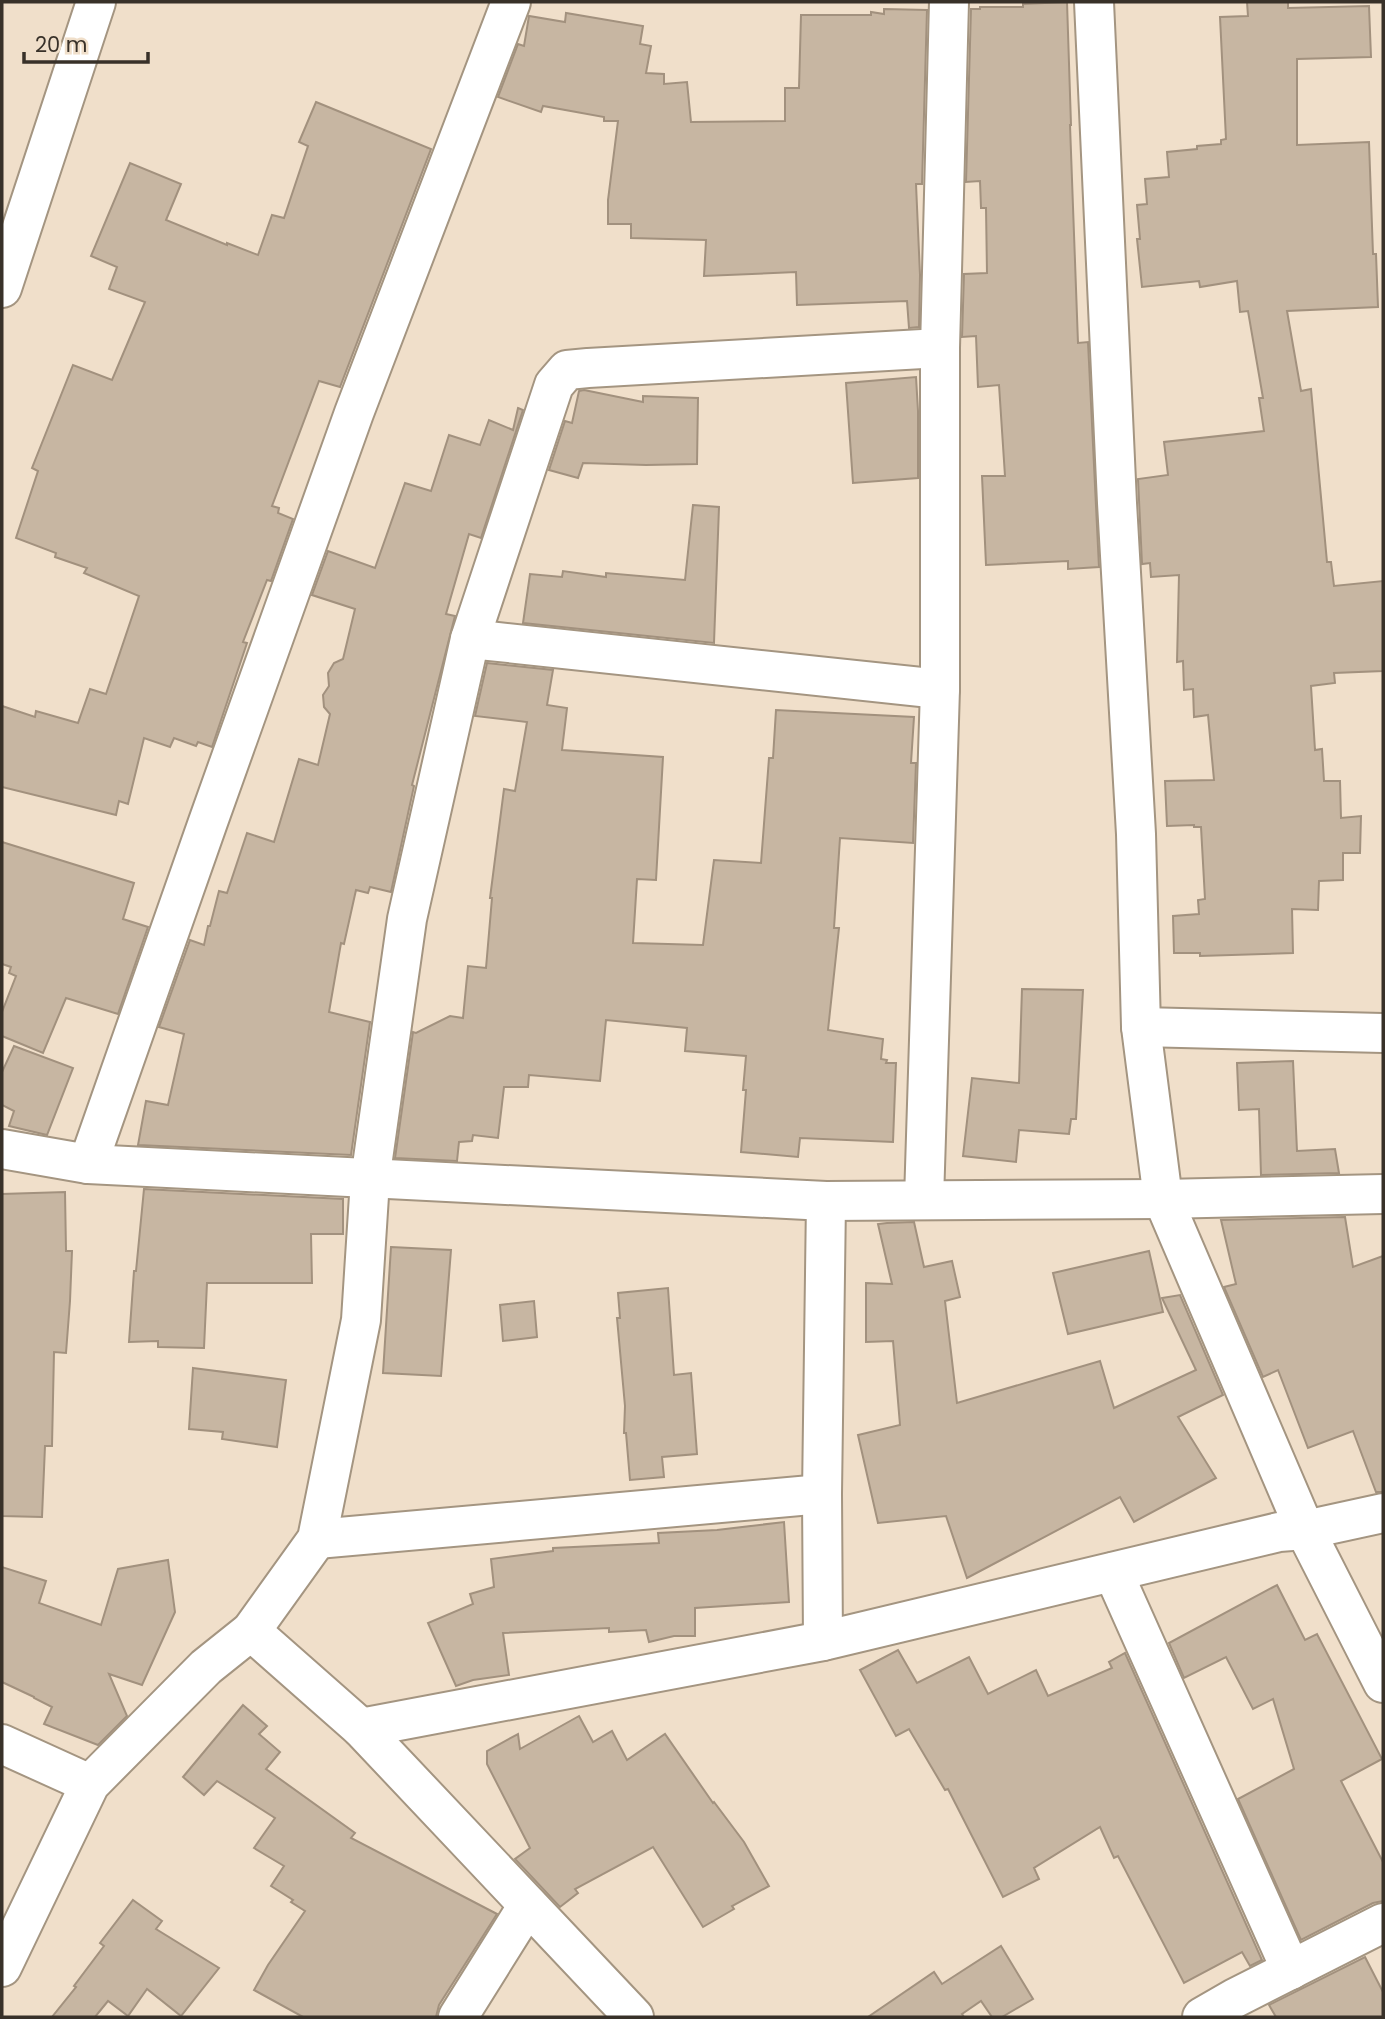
<svg xmlns="http://www.w3.org/2000/svg" width="1385" height="2019" viewBox="0 0 1385 2019" font-family="Poppins,sans-serif">
	<rect width="100%" height="100%" fill="#f0dfca"/>
	<g fill="#c7b6a2" stroke="#a2917e" stroke-width="2">
		<polygon points="1067,2 1071,125 1070,125 1078,343 1088,342 1099,567 1068,569 1068,561 986,565 982,476 1005,476 999,385 978,387 976,336 962,337 964,274 987,273 986,208 981,208 980,181 966,182 971,9 980,9 980,7 1023,7 1023,4"/>
		<polygon points="1247,2 1288,2 1288,8 1369,6 1371,57 1297,59 1297,145 1369,142 1373,254 1376,254 1378,307 1287,311 1301,391 1311,389 1327,562 1331,562 1334,586 1383,581 1383,671 1334,673 1335,683 1311,686 1315,750 1322,749 1324,781 1340,781 1341,818 1361,816 1360,853 1343,853 1343,880 1319,881 1318,910 1292,909 1293,953 1200,956 1200,953 1174,953 1173,916 1199,914 1198,900 1205,899 1201,827 1194,827 1194,825 1167,826 1165,781 1214,780 1208,715 1194,717 1193,689 1184,690 1183,661 1177,662 1179,575 1151,577 1150,563 1142,564 1138,479 1168,475 1164,442 1264,431 1259,398 1263,398 1248,311 1240,312 1237,281 1200,287 1199,281 1142,287 1137,239 1140,239 1137,205 1147,204 1145,179 1169,177 1167,152 1197,149 1197,146 1221,144 1221,140 1226,139 1220,17 1248,16"/>
		<polygon points="884,9 927,10 922,184 916,184 920,275 919,327 909,328 907,301 797,305 796,272 704,276 706,240 631,238 631,224 608,224 608,200 618,121 604,121 604,117 543,106 541,112 498,97 518,44 524,46 529,16 565,22 566,13 643,26 640,44 651,46 646,73 664,74 664,84 687,82 691,122 785,121 785,88 799,88 801,15 871,15 871,12 884,14"/>
		<polygon points="316,102 431,149 340,387 319,381 272,506 279,508 278,513 293,519 271,581 267,580 243,642 247,643 212,747 198,742 196,746 174,738 170,747 144,738 128,804 119,801 116,815 2,787 2,706 35,717 36,711 78,723 90,689 106,694 139,596 84,573 87,568 55,557 56,553 16,538 38,471 32,468 73,365 112,380 145,302 109,289 117,267 91,256 130,163 181,184 166,220 227,245 227,243 258,255 272,215 284,218 308,146 299,142"/>
		<polygon points="916,377 918,411 918,478 853,483 846,383"/>
		<polygon points="584,390 643,402 643,396 698,398 697,464 646,465 583,463 578,478 549,470 565,421 572,423 579,391"/>
		<polygon points="518,408 523,410 481,538 469,534 446,614 455,616 412,785 414,786 391,892 370,887 368,893 356,890 344,944 341,943 329,1012 370,1022 351,1155 138,1145 146,1101 168,1105 184,1034 159,1027 190,940 204,945 208,926 210,926 219,891 227,893 247,833 274,842 299,759 318,765 330,714 324,707 323,695 329,686 328,673 334,663 343,659 355,609 312,595 328,551 375,568 405,483 431,491 449,435 480,445 489,420 513,430"/>
		<polygon points="693,505 719,507 714,643 523,623 530,574 562,577 563,571 606,577 606,573 685,580"/>
		<polygon points="487,663 553,670 547,705 567,708 562,750 663,757 656,880 637,879 633,943 703,945 714,860 761,863 769,758 773,758 776,710 914,717 911,763 916,763 913,843 840,838 834,928 839,928 828,1030 883,1039 881,1059 887,1060 886,1063 896,1063 893,1142 800,1138 798,1157 741,1152 746,1090 743,1090 746,1056 685,1051 687,1028 606,1020 600,1081 529,1075 528,1087 504,1087 498,1138 473,1135 472,1141 459,1142 457,1161 395,1158 413,1032 416,1033 450,1016 463,1018 468,966 486,968 492,898 490,898 504,789 515,791 527,722 475,716"/>
		<polygon points="2,842 134,883 123,919 148,927 118,1014 66,998 43,1053 2,1036 2,1012 16,976 9,973 11,967 2,964"/>
		<polygon points="1022,989 1083,990 1076,1119 1071,1119 1069,1134 1019,1130 1016,1162 963,1156 972,1078 1019,1083"/>
		<polygon points="14,1046 73,1068 47,1135 9,1126 14,1111 2,1105 2,1072"/>
		<polygon points="1293,1061 1297,1151 1335,1149 1339,1173 1261,1175 1259,1109 1239,1110 1237,1063"/>
		<polygon points="144,1189 343,1199 343,1234 311,1234 312,1283 207,1283 204,1348 158,1347 158,1341 129,1342 134,1271 136,1271"/>
		<polygon points="65,1192 66,1251 72,1251 70,1301 66,1353 54,1352 52,1446 45,1446 42,1517 2,1516 2,1194"/>
		<polygon points="1345,1217 1353,1267 1383,1256 1383,1492 1376,1492 1353,1431 1308,1448 1278,1370 1263,1377 1224,1287 1236,1284 1221,1220"/>
		<polygon points="914,1222 924,1267 952,1261 960,1297 945,1301 957,1403 1100,1361 1114,1408 1196,1370 1162,1298 1180,1295 1223,1395 1178,1417 1216,1478 1134,1522 1120,1497 967,1578 946,1516 878,1523 858,1435 900,1425 893,1341 866,1342 866,1283 892,1284 878,1224 887,1223"/>
		<polygon points="391,1247 451,1250 441,1376 383,1373"/>
		<polygon points="1149,1251 1163,1312 1068,1334 1053,1273"/>
		<polygon points="668,1288 674,1375 691,1373 697,1454 662,1457 664,1477 630,1480 626,1433 624,1433 625,1406 617,1318 620,1318 618,1293"/>
		<polygon points="534,1301 537,1337 503,1341 500,1305"/>
		<polygon points="193,1368 286,1380 277,1447 222,1439 223,1432 189,1429"/>
		<polygon points="784,1522 789,1602 695,1608 695,1636 674,1636 649,1642 646,1630 609,1632 609,1628 503,1633 509,1675 473,1680 456,1686 428,1623 473,1604 470,1594 494,1587 491,1559 553,1551 553,1548 659,1543 658,1533 717,1530"/>
		<polygon points="168,1560 175,1612 142,1685 109,1674 127,1716 98,1745 44,1724 52,1707 34,1698 34,1697 2,1682 2,1567 46,1581 39,1603 101,1625 118,1569"/>
		<polygon points="1277,1585 1305,1640 1317,1634 1382,1759 1341,1781 1383,1862 1383,1901 1373,1903 1301,1940 1238,1799 1294,1769 1273,1699 1253,1709 1226,1657 1184,1678 1169,1643"/>
		<polygon points="898,1650 917,1683 969,1657 988,1694 1036,1670 1048,1696 1112,1668 1109,1662 1125,1653 1262,1960 1250,1966 1242,1952 1184,1983 1118,1856 1114,1858 1100,1827 1034,1868 1039,1879 1003,1897 948,1789 945,1790 909,1729 896,1736 860,1670"/>
		<polygon points="243,1705 267,1726 259,1734 280,1752 266,1769 355,1833 351,1838 497,1914 439,2005 436,2017 303,2017 254,1990 268,1965 305,1911 291,1902 293,1900 271,1886 284,1866 254,1848 275,1818 217,1781 204,1795 183,1777"/>
		<polygon points="579,1716 593,1742 612,1731 627,1760 665,1734 713,1803 714,1802 744,1842 769,1886 732,1906 734,1909 703,1927 653,1847 575,1889 578,1893 560,1907 515,1859 530,1848 487,1764 487,1751 518,1734 520,1749"/>
		<polygon points="133,1900 162,1921 156,1929 219,1968 181,2016 147,1989 128,2016 108,2001 95,2017 52,2017 76,1987 74,1986 104,1946 100,1943"/>
		<polygon points="1001,1946 1033,1999 1002,2017 992,2017 981,2001 962,2014 964,2017 868,2017 934,1972 942,1984"/>
		<polygon points="1365,1957 1383,1992 1383,2017 1276,2017 1269,2005"/>
	</g>
	<g fill="none" stroke-linecap="round" stroke-linejoin="round">
		<g stroke="#a49581" stroke-width="42">
			<g id="minor">
				<polyline points="1094,2 1117,503 1136,834 1141,1027 1163,1199 1305,1530 1383,1683"/>
				<polyline points="2,288 96,2"/>
				<polyline points="470,639 940,689"/>
				<polyline points="1141,1027 1383,1033"/>
				<polyline points="2,1149 88,1164 826,1201 1163,1199 1383,1194"/>
				<polyline points="88,1164 208,822 354,413 511,2"/>
				<polyline points="924,1200 940,689 940,348 949,2"/>
				<polyline points="317,1539 822,1494"/>
				<polyline points="1113,1572 1291,1970"/>
				<polyline points="251,1631 361,1728 634,2017"/>
				<polyline points="823,1641 822,1494 826,1201"/>
				<polyline points="361,1728 823,1641 1279,1532 1305,1530 1383,1513"/>
				<polyline points="2,1744 90,1784"/>
				<polyline points="2,1967 90,1784 206,1667 251,1631 317,1539 361,1320 370,1180 407,919 470,639 554,385 567,370 588,368 940,348"/>
				<polyline points="458,2017 528,1905"/>
				<polyline points="1202,2017 1235,1998 1383,1923"/>
			</g>
		</g>
		<use href="#minor" stroke="#fff" stroke-width="38"/>
	</g>
	<rect width="1385" height="2019" fill="none" stroke="#383129" stroke-width="7"/>
	<path d="M24 52v10h124v-10" fill="none" stroke="#383129" stroke-width="3.5"/>
	<text x="35" y="52" font-size="21" fill="#383129" stroke="#f0dfca" stroke-width="5" paint-order="stroke">20 m</text>
</svg>
